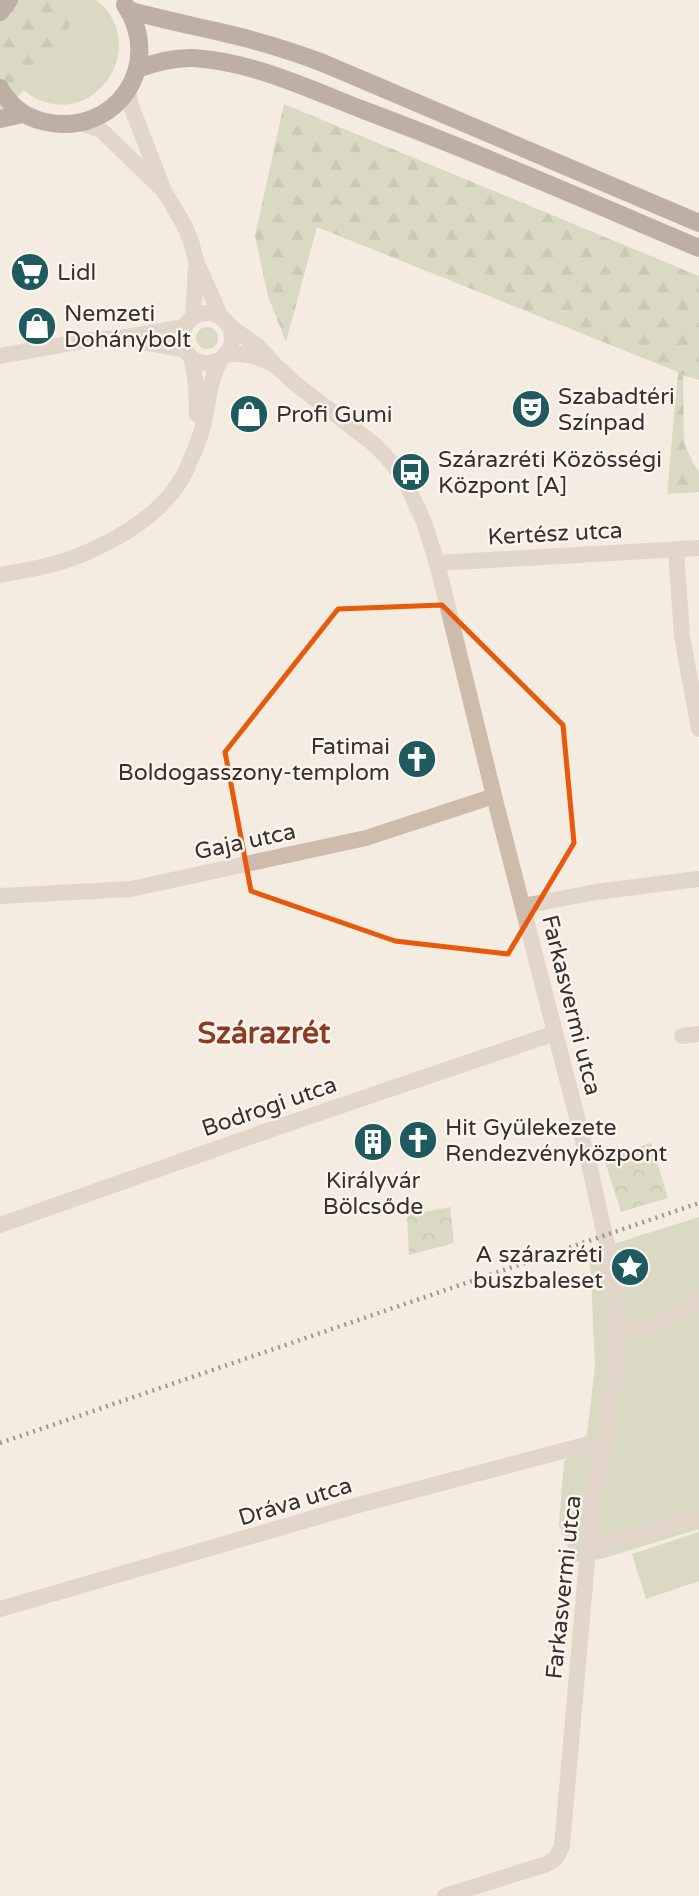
<svg xmlns="http://www.w3.org/2000/svg" width="699" height="1896" viewBox="0 0 699 1896" font-family="'Varela Round',sans-serif">
	<defs>
		<pattern id="forest-firs" width="22" height="20" patternUnits="userSpaceOnUse" patternTransform="scale(1.75)"><rect width="22" height="20" fill="#b8c4a0"/><path d="M5 1l3.5 6h-7zM16 11l3.5 6h-7z" fill="#97a083"/></pattern>
		<pattern id="park-crowns" width="20" height="18" patternUnits="userSpaceOnUse" patternTransform="scale(1.75)"><rect width="20" height="18" fill="#b8c4a0"/><path d="M2 6a3 3 0 1 1 6 0M12 15a3 3 0 1 1 6 0" fill="none" stroke="#97a083"/></pattern>
	</defs>
	<rect width="100%" height="100%" fill="#f4ebe1"/>
	<g fill="#b8c4a0">
		<path d="M 24,0 L 96,0 C 159,49 80,152 12,80 Z"/>
		<circle cx="207" cy="338" r="11"/>
		<polygon points="699,1217 699,1529 601,1559 574,1562 559,1525 564,1462 587,1434 595,1367 591,1276 588,1252"/>
		<polygon points="699,1532 699,1581 646,1599 632,1554"/>
	</g>
	<g fill="url(#forest-firs)">
		<polygon points="0,0 81,0 59,48 0,118"/>
		<polygon points="284,104 699,276 699,380 683,375 684,443 694,465 699,472 699,492 667,494 678,372 317,227 286,342 268,296 255,236"/>
	</g>
	<g fill="url(#park-crowns)">
		<polygon points="651,1143 668,1198 621,1212 604,1158"/>
		<polygon points="450,1207 454,1243 409,1255 407,1215"/>
	</g>
	<g fill="none" stroke-linecap="round" stroke-linejoin="round">
		<g stroke="#cdbbac" stroke-width="16">
			<polyline points="128,91 131,106 164,191 183,223 191,241 196,261 221,317"/>
			<polyline points="82,123 101,130 160,187"/>
			<circle cx="207" cy="338" r="25"/>
			<polyline points="193,317 196,267"/>
			<polyline points="226,322 232,328 259,347 275,365 297,385 375,445 393,464 405,481 424,522 437,563 494,796 589,1164 611,1263 616,1335 614,1380 594,1498 588,1549 562,1846 556,1858 547,1864 445,1896"/>
			<polyline points="131,340 185,350"/>
			<path d="M 226,355 C 240,352 258,356 271,363"/>
			<polyline points="0,356 89,340 121,338 185,327"/>
			<polyline points="192,359 196,385 197,415"/>
			<polyline points="676,550 682,636 699,729"/>
			<polyline points="437,563 699,548"/>
			<path d="M 0,575 C 26,570 53,566 78,556 C 122,538 173,508 190,461 C 195,450 200,438 203,426 C 210,400 207,385 221,359"/>
			<polyline points="0,896 131,889 366,838 494,796"/>
			<polyline points="523,906 596,892 699,879"/>
			<polyline points="682,1036 699,1034"/>
			<polyline points="0,1225 284,1125 555,1033"/>
			<polyline points="616,1335 647,1327 699,1300"/>
			<polyline points="588,1549 699,1516"/>
			<polyline points="0,1609 362,1504 604,1440"/>
		</g>
		<g stroke="#7d675c" stroke-width="18">
			<path d="M 128,10 C 166,21 206,28 245,38 C 271,45 297,53 323,63 L 699,223"/>
			<polyline points="0,12 9,0"/>
			<path d="M 137,69 C 156,62 175,57 194,58 C 254,62 311,90 366,111 C 478,153 588,201 699,248"/>
			<path d="M 0,88 C 10,106 26,118 46,122 C 116,137 165,64 125,5"/>
			<polyline points="0,119 23,114"/>
		</g>
		<polyline stroke="#3b302b" stroke-width="4.5" stroke-dasharray="2 5" stroke-linecap="butt" points="0,1443 699,1203"/>
	</g>
	<path d="M0 0H699V1896H0ZM 442,605 L 563,725 L 574,843 L 508,954 L 395,941 L 251,891 L 225,752 L 338,609 Z" fill="#f4ebe1" fill-opacity=".55" fill-rule="evenodd"/>
	<path fill="none" stroke="#e8590c" stroke-width="5" stroke-linejoin="round" d="M 442,605 L 563,725 L 574,843 L 508,954 L 395,941 L 251,891 L 225,752 L 338,609 Z"/>
	<defs>
		<g id="supermarket-disc" transform="scale(2.0125)"><circle r="9.5" fill="#1f5a5e" stroke="#fbf5ee"/><path d="M-6-5.5h2.5l.6 2H6L4.5 2H-2.5L-4.4-4H-6ZM-1.5 3.2a1.3 1.3 0 1 0 .1 0ZM3 3.2a1.3 1.3 0 1 0 .1 0Z" fill="#fff"/></g>
		<g id="shop-disc" transform="scale(2.0125)"><circle r="9.5" fill="#1f5a5e" stroke="#fbf5ee"/><path d="M-5-2.5h2.3a2.7 3.5 0 0 1 5.4 0H5L5.5 6h-11ZM-1.5-2.5h3a1.5 2.3 0 0 0-3 0Z" fill="#fff"/></g>
		<g id="theatre-disc" transform="scale(2.0125)"><circle r="9.5" fill="#1f5a5e" stroke="#fbf5ee"/><path d="M-5-5.5Q0-4 5-5.5V0Q5 5 0 6Q-5 5-5 0ZM-3.3-2.5H-1v1.5H-3.3ZM1-2.5H3.3v1.5H1ZM-2.8 1Q0 5.5 2.8 1Z" fill="#fff"/></g>
		<g id="bus-disc" transform="scale(2.0125)"><circle r="9.5" fill="#1f5a5e" stroke="#fbf5ee"/><path d="M-5-6H5V4H4V6H2V4H-2V6H-4V4H-5ZM-3.5-4V0h7V-4ZM-3.5 1.2v1.5H-2V1.2ZM2 1.2v1.5H3.5V1.2Z" fill="#fff"/></g>
		<g id="church-disc" transform="scale(2.0125)"><circle r="9.5" fill="#1f5a5e" stroke="#fbf5ee"/><path d="M-1.2-6h2.4v3.5h3.3v2.4h-3.3V6h-2.4V-.1h-3.3v-2.4h3.3Z" fill="#fff"/></g>
		<g id="building-disc" transform="scale(2.0125)"><circle r="9.5" fill="#1f5a5e" stroke="#fbf5ee"/><path d="M-4-6H4V6H1V3H-1V6H-4ZM-2.5-4.3h1.7v1.8h-1.7ZM.8-4.3h1.7v1.8H.8ZM-2.5-1h1.7V.8h-1.7ZM.8-1h1.7V.8H.8Z" fill="#fff"/></g>
		<g id="sight-disc" transform="scale(2.0125)"><circle r="9.5" fill="#1f5a5e" stroke="#fbf5ee"/><path d="M0-6L1.8-2.2L6-1.7L2.9 1.2L3.7 5.4L0 3.3L-3.7 5.4L-2.9 1.2L-6-1.7L-1.8-2.2Z" fill="#fff"/></g>
	</defs>
	<g fill-rule="evenodd">
		<use href="#supermarket-disc" x="30" y="272"/>
		<use href="#shop-disc" x="37" y="326"/>
		<use href="#theatre-disc" x="531" y="409"/>
		<use href="#shop-disc" x="249" y="414"/>
		<use href="#bus-disc" x="411" y="472"/>
		<use href="#church-disc" x="417" y="759"/>
		<use href="#church-disc" x="418" y="1140"/>
		<use href="#building-disc" x="373" y="1142"/>
		<use href="#sight-disc" x="630" y="1267"/>
	</g>
	<g text-anchor="middle" stroke-width="5" stroke-linejoin="round" paint-order="stroke">
		<g font-size="23" fill="#3b302b" stroke="#fbf5ee" text-anchor="start">
			<text x="57" y="280">Lidl</text>
			<text x="64" y="321">Nemzeti<tspan x="64" dy="26">Dohánybolt</tspan></text>
			<text x="558" y="404">Szabadtéri<tspan x="558" dy="26">Színpad</tspan></text>
			<text x="276" y="422">Profi Gumi</text>
			<text x="438" y="467">Szárazréti Közösségi<tspan x="438" dy="26">Központ [A]</tspan></text>
			<text x="390" y="754" text-anchor="end">Fatimai<tspan x="390" dy="26">Boldogasszony-templom</tspan></text>
			<text x="445" y="1135">Hit Gyülekezete<tspan x="445" dy="26">Rendezvényközpont</tspan></text>
			<text x="373" y="1188" text-anchor="middle">Királyvár<tspan x="373" dy="26">Bölcsőde</tspan></text>
			<text x="603" y="1262" text-anchor="end">A szárazréti<tspan x="603" dy="26">buszbaleset</tspan></text>
		</g>
		<g font-size="23" fill="#3b302b" stroke="#fbf5ee">
			<text transform="translate(555 533) rotate(-3)" y="8">Kertész utca</text>
			<text transform="translate(245 841) rotate(-12)" y="8">Gaja utca</text>
			<text transform="translate(572 1005) rotate(76)" y="8">Farkasvermi utca</text>
			<text transform="translate(269 1106) rotate(-19)" y="8">Bodrogi utca</text>
			<text transform="translate(295 1501) rotate(-17)" y="8">Dráva utca</text>
			<text transform="translate(563 1587) rotate(-84)" y="8">Farkasvermi utca</text>
		</g>
		<g font-size="30" font-weight="bold" fill="#8c3b22" stroke="#fbf5ee">
			<text x="264" y="1043">Szárazrét</text>
		</g>
	</g>
</svg>
